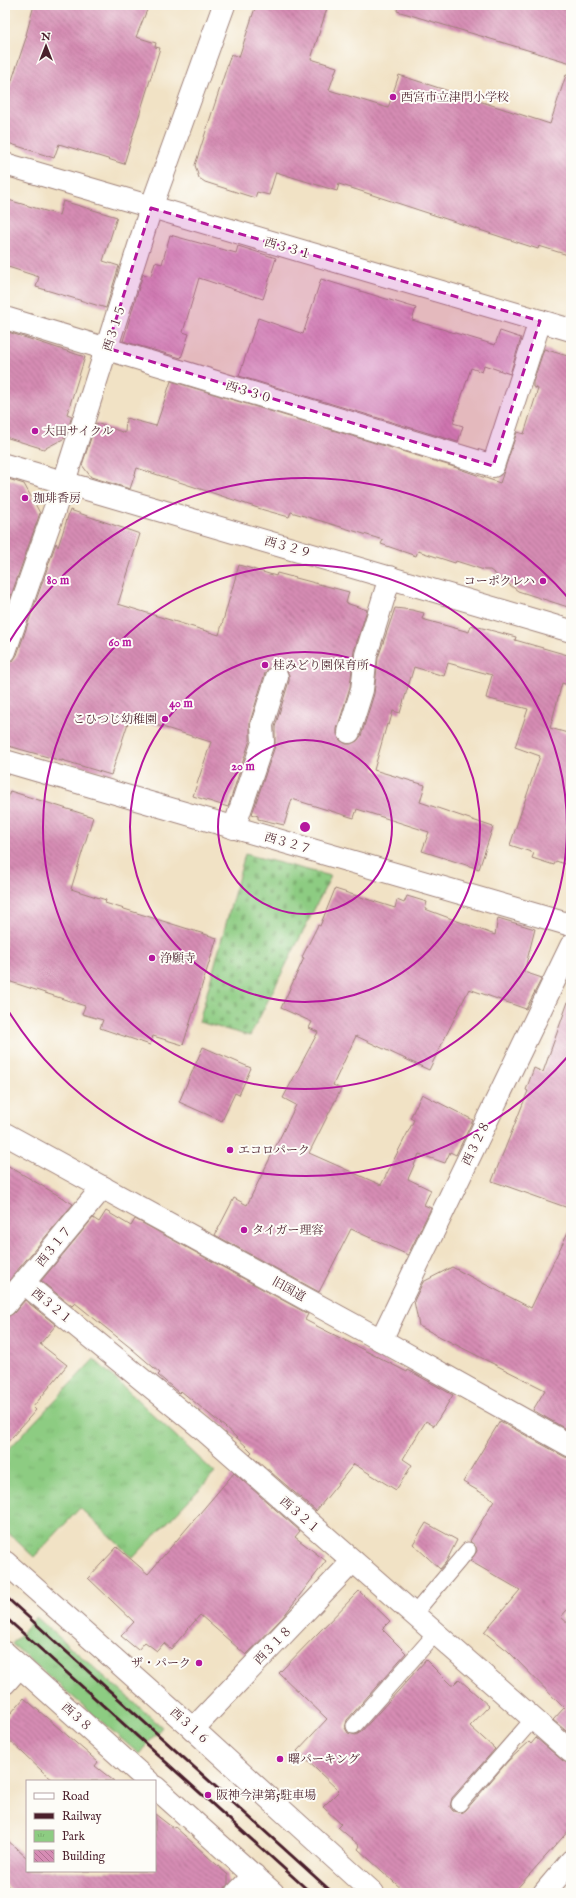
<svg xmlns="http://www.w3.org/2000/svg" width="576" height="1898" viewBox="0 0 576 1898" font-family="'IM FELL English','Noto Serif JP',serif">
	<defs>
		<pattern id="cemetery-stones" width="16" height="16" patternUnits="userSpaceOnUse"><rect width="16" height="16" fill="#8dcc82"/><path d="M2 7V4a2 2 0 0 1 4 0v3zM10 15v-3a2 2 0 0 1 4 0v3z" fill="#7baf70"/></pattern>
		<pattern id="park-tufts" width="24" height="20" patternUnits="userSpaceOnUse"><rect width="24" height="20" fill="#8dcc82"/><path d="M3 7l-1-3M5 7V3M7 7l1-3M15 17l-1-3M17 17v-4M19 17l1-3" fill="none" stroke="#7baf70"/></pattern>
		<pattern id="building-back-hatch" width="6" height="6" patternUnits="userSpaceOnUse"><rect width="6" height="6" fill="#d68cb4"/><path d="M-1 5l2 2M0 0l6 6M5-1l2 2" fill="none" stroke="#b07293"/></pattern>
	</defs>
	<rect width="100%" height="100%" fill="#fdfcf7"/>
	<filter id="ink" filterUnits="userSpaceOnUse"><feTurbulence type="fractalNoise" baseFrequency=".025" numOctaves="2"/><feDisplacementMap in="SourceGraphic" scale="8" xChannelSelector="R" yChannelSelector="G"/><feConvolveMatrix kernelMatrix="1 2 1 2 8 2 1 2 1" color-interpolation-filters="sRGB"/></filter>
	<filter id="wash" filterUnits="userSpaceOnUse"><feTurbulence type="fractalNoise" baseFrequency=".012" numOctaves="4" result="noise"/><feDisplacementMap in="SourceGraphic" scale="16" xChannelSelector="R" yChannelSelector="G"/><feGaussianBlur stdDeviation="0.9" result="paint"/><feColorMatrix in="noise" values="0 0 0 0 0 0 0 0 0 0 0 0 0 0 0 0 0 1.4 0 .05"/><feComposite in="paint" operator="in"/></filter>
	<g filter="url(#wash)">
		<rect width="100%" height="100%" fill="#f1e2c5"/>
		<polygon fill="url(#cemetery-stones)" stroke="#6c7656" points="245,854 331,876 250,1036 199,1022"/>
		<g fill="url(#park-tufts)" stroke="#6c7656">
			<polygon points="94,1359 215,1473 133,1558 80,1508 34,1557 5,1530 5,1453"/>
			<polygon points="36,1617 162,1727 139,1754 12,1644"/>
		</g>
		<g id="blocks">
			<g fill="url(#building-back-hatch)">
				<polygon points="34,5 149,5 136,37 156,43 155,47 160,48 124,164 59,144 54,158 5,142 5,101 27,35 26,35"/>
				<polygon points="256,5 328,5 311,59 337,67 329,90 388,108 399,75 550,124 566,75 571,76 571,256 539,246 538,249 339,184 337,191 276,172 269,195 257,192 255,198 205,182 199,178 195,165 231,54 239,57"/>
				<polygon points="398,5 555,5 571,10 571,63 397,11"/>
				<polygon points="5,199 59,215 63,201 117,217 103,261 119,266 106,308 36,287 39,277 5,266"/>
				<polygon points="170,235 236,253 238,246 276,258 263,299 199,278 183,332 189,334 181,358 123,341 143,274 151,276 155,262 162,264"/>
				<polygon points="321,279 416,308 412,320 495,345 500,331 521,338 510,374 484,365 482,372 471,368 453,423 463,426 458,442 239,376 258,318 303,334"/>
				<polygon points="5,331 85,357 67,414 72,416 65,438 44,449 5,437"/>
				<polygon points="544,349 571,357 571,608 518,591 490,570 484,570 456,561 455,563 418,551 416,556 381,544 383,540 351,530 291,512 289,517 264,510 137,468 130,489 91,477 82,465 96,423 125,433 126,418 156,426 171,381 451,466 500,483 517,432 524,434 538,389 533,387 533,382"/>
				<polygon points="5,478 24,484 40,513 5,613"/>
				<polygon points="70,510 140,534 118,604 219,635 239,565 276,576 277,573 349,592 346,603 367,610 354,651 350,687 337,729 337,734 340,740 346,744 351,744 357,741 361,736 374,694 378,658 395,608 412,610 424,613 422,619 469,632 471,625 516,637 515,640 571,656 571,686 562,683 550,728 571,734 571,866 556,861 554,865 532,858 534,853 510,845 540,756 515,747 528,709 486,698 492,675 448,663 444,676 414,667 400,713 393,711 389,725 387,724 374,770 425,785 420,802 493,827 479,869 422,851 429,832 357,809 354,818 292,799 284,825 258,819 258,816 252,814 275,746 275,727 289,681 289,675 286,669 280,665 275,665 269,668 265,673 250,722 250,740 228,807 193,796 211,742 130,717 111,775 62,760 62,761 5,745 5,663 13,661 17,655 56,543 58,547"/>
				<polygon points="10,791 93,817 71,889 106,900 105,903 217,938 183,1045 153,1036 150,1045 100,1028 103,1020 82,1014 85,1006 5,980 5,807"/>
				<polygon points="335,889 395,908 397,900 404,903 407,896 427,902 425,909 495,935 498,918 535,929 524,972 542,978 526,1009 469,989 429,1070 356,1036 333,1085 341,1089 309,1153 381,1185 414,1120 410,1118 422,1094 473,1120 456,1155 450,1152 445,1163 419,1154 408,1179 431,1190 424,1205 431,1208 408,1255 351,1229 319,1292 215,1235 234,1198 247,1205 296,1105 283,1098 318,1032 309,1028 312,1022 281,1008 304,958 302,957 318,925 320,926"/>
				<polygon points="568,1002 571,1003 571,1209 492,1181 528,1091 526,1090 534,1068 543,1072"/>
				<polygon points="203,1047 251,1068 239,1095 235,1093 222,1121 179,1102"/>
				<polygon points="5,1164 73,1204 5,1285"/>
				<polygon points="106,1211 131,1226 135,1219 308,1314 305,1320 407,1372 408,1370 453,1395 434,1426 426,1421 403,1459 412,1465 396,1490 354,1464 316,1511 250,1454 252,1452 247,1447 225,1427 181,1391 179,1393 158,1375 160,1373 132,1349 75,1303 72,1306 41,1281 93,1218 99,1222"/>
				<polygon points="571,1226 571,1432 533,1410 545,1390 419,1326 414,1301 423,1282 452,1267 531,1308"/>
				<polygon points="25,1300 56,1325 40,1344 67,1365 33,1407 36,1410 5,1445 5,1317 14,1313"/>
				<polygon points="500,1421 565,1457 571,1458 571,1605 561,1617 571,1626 571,1735 553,1720 564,1708 508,1651 484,1632 520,1590 470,1561 477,1551 476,1547 470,1541 494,1500 463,1482"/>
				<polygon points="234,1473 300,1531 295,1537 326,1561 283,1617 246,1655 200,1615 171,1649 164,1643 157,1651 145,1642 138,1650 121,1636 134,1622 88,1578 117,1547 148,1574"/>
				<polygon points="426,1523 457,1540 446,1562 440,1569 413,1544"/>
				<polygon points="359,1591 390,1621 382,1629 406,1653 347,1720 345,1728 348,1733 356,1735 361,1732 426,1660 451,1685 453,1685 459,1679 489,1706 470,1726 495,1749 452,1798 450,1807 453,1811 462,1813 466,1810 508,1761 529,1742 531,1744 536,1738 563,1761 571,1764 571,1828 513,1893 406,1893 358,1849 360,1846 338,1827 341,1824 323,1807 339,1791 297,1751 327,1719 279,1673"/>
				<polygon points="24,1698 98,1762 95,1766 114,1781 54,1781 42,1771 5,1736 5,1720"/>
				<polygon points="155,1814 173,1828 174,1826 228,1875 228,1884 221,1893 16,1893 5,1884 5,1838 27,1858 27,1871 155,1871"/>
			</g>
		</g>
	</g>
	<g filter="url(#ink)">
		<use href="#blocks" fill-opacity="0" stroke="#9e8078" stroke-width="1"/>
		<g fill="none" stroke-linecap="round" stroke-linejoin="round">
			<g stroke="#9e8078" stroke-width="17">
				<g id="lane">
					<polyline points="414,1614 468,1550"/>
					<polyline points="354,1726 436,1633"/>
					<polyline points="459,1804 534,1718"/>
				</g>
			</g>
			<g stroke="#9e8078" stroke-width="24">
				<g id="street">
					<polyline points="5,164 571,330"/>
					<polyline points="5,318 493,466 540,321"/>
					<polyline points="5,465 571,631"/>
					<polyline points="5,651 64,482 151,208 224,5"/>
					<polyline points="349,732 362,690 366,655 390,577"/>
					<polyline points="5,761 571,925"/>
					<polyline points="234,828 263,742 262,725 277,677"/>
					<polyline points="5,1134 381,1340 571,1446"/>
					<polyline points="24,1283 205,1431 571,1752"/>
					<polyline points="5,1305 103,1187"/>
					<polyline points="381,1340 571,946"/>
					<polyline points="5,1562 193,1729 373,1893"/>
					<polyline points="5,1653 148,1781"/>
					<polyline points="5,1683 20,1666"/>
					<polyline points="193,1729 353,1561"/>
					<polyline points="155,1787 273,1893"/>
					<polyline points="237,1893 254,1875"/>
					<polyline points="544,1893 571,1861"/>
				</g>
			</g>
			<use href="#lane" stroke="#fff" stroke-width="15"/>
			<use href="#street" stroke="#fff" stroke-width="22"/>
			<g stroke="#4a1f2b" stroke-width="3">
				<polyline points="5,1596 333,1893"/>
				<polyline points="5,1617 311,1893"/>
			</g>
		</g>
	</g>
	<path fill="#b5179e" fill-opacity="0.2" stroke="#b5179e" stroke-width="3" stroke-dasharray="8 5" stroke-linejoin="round" d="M 151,208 L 540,321 L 493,466 L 107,348 Z"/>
	<g fill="none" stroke="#b5179e" stroke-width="2">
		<circle cx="305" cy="827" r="87"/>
		<circle cx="305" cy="827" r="175"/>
		<circle cx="305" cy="827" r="262"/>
		<path d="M570 1054A349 349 0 0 1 6 1007M6 647A349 349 0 0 1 570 600"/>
	</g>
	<g fill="#b5179e" stroke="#fdfcf7" stroke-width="1.5">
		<circle cx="393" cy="97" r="4"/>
		<circle cx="35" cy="431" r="4"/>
		<circle cx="25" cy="498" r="4"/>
		<circle cx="543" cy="581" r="4"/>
		<circle cx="265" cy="665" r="4"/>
		<circle cx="165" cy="719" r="4"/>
		<circle cx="152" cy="958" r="4"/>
		<circle cx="230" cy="1150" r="4"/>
		<circle cx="244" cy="1230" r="4"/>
		<circle cx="199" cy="1663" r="4"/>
		<circle cx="280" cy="1759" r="4"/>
		<circle cx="208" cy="1795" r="4"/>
	</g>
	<g text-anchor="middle" stroke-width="4" stroke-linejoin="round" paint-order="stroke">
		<g font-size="12" fill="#4a1f2b" stroke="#fdfcf7" text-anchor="start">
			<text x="401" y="101">西宮市立津門小学校</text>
			<text x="43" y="435">大田サイクル</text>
			<text x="33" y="502">珈琲香房</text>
			<text x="535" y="585" text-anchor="end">コーポクレハ</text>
			<text x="273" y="669">桂みどり園保育所</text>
			<text x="157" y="723" text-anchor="end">こひつじ幼稚園</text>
			<text x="160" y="962">浄願寺</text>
			<text x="238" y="1154">エコロパーク</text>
			<text x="252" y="1234">タイガー理容</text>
			<text x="191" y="1667" text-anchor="end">ザ・パーク</text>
			<text x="288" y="1763">曙パーキング</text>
			<text x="216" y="1799">阪神今津第5駐車場</text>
		</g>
		<g font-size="12" fill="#4a1f2b" stroke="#fdfcf7">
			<text transform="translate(288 248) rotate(16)" y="4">西３３１</text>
			<text transform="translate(114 328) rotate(-72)" y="4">西３１５</text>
			<text transform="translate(249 392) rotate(17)" y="4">西３３０</text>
			<text transform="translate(288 547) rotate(16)" y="4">西３２９</text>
			<text transform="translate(288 843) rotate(16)" y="4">西３２７</text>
			<text transform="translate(476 1143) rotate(-64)" y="4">西３２８</text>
			<text transform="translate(54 1246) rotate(-51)" y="4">西３１７</text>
			<text transform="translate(289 1289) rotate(29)" y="4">旧国道</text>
			<text transform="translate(52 1306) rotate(39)" y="4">西３２１</text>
			<text transform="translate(300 1515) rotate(41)" y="4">西３２１</text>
			<text transform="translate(273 1645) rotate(-46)" y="4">西３１８</text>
			<text transform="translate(77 1717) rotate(42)" y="4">西３８</text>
			<text transform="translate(190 1726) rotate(42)" y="4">西３１６</text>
		</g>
	</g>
	<circle cx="305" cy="827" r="6" fill="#b5179e" stroke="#fdfcf7" stroke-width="2"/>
	<g font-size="12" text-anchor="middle" font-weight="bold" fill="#b5179e" stroke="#fdfcf7" stroke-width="4" stroke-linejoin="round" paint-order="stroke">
		<text x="58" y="584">80 m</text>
		<text x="120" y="646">60 m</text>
		<text x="181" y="707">40 m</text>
		<text x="243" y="770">20 m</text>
	</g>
	<rect width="576" height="1898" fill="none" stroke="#fdfcf7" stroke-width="20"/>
	<rect x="26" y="1780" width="130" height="92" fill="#fdfcf7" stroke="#b5a4a5"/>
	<rect x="34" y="1793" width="20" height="6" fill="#ffffff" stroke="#b5a4a5"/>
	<text x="62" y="1800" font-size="12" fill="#4a1f2b">Road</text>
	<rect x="34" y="1813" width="20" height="6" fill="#4a1f2b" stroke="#b5a4a5"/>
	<text x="62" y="1820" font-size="12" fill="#4a1f2b">Railway</text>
	<rect x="34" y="1830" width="20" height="12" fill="url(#park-tufts)" stroke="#b5a4a5"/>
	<text x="62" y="1840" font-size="12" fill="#4a1f2b">Park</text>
	<rect x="34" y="1850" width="20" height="12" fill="url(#building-back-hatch)" stroke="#b5a4a5"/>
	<text x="62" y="1860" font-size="12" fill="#4a1f2b">Building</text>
	<g transform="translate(46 46)" stroke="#fdfcf7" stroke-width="3" paint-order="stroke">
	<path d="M0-3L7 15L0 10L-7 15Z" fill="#4a1f2b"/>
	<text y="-6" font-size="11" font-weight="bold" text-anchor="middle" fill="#4a1f2b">N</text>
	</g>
</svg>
